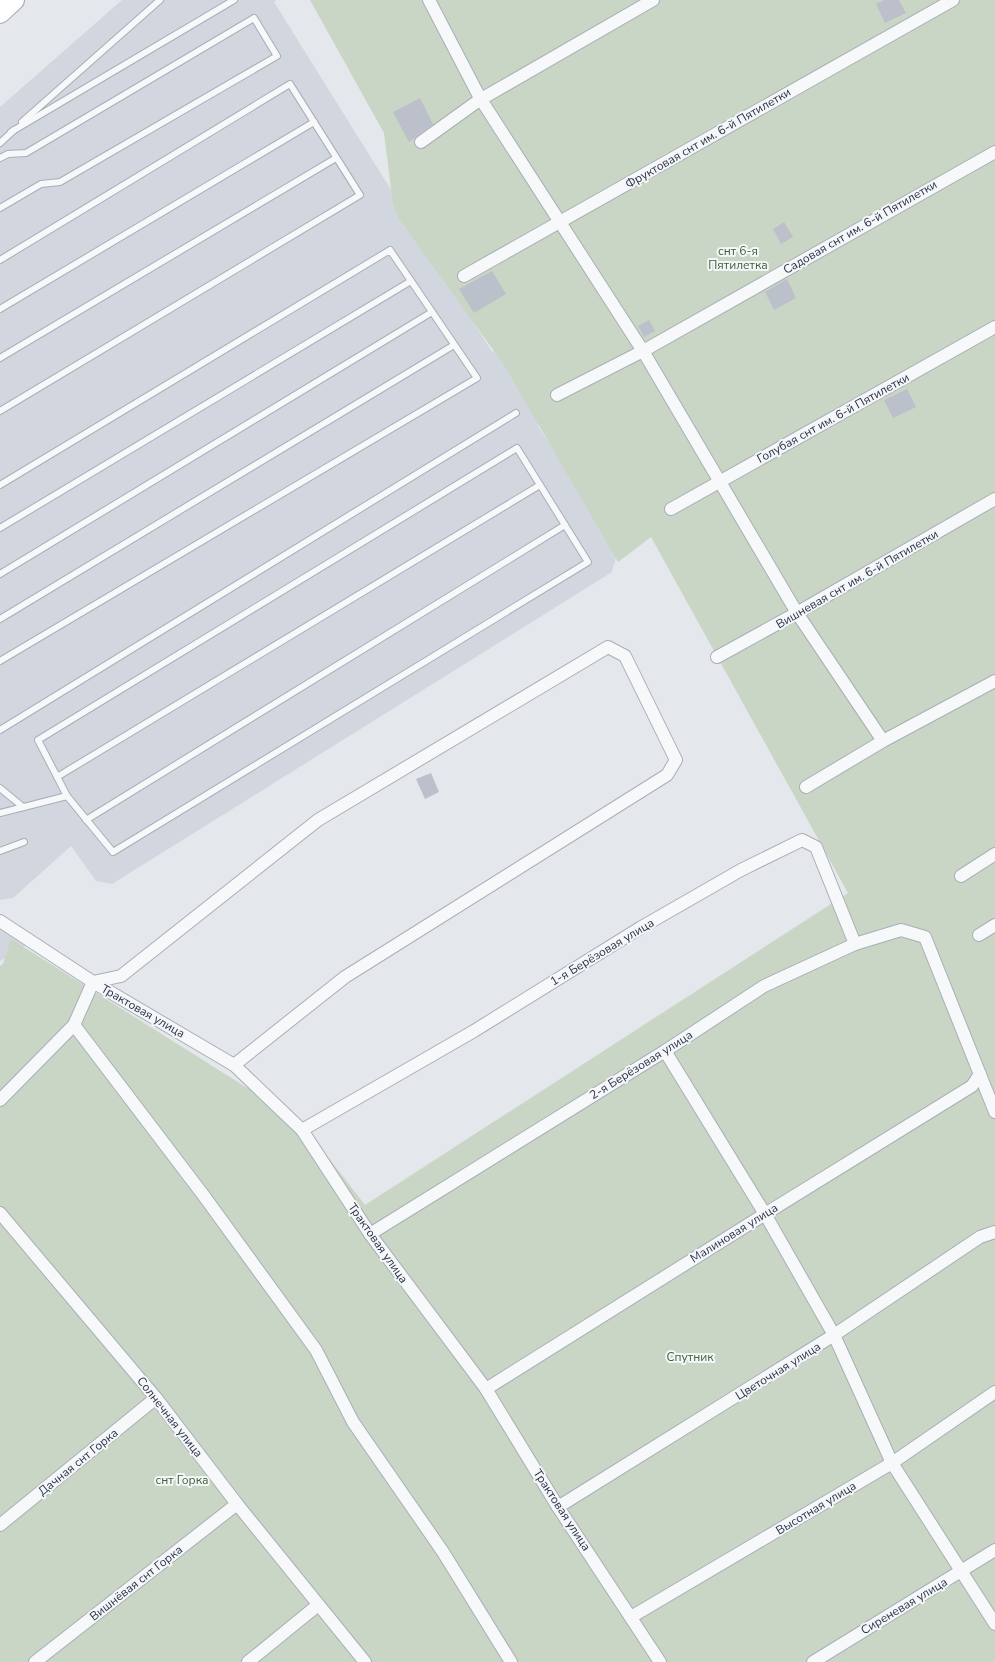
<svg xmlns="http://www.w3.org/2000/svg" width="995" height="1662" viewBox="0 0 995 1662" font-family="'Nunito Sans',sans-serif">
	<rect width="100%" height="100%" fill="#e4e7ec"/>
	<g fill="#d2d6de">
		<polygon points="122,0 277,0 274,2 492,352 499,349 543,406 538,426 618,550 612,572 112,884 96,881 71,846 13,898 0,900 0,107"/>
		<polygon points="0,921 32,942 0,961"/>
	</g>
	<polygon fill="#c9d6c5" points="310,0 995,0 995,1662 0,1662 0,966 3,964 11,939 301,1122 365,1205 848,893 651,537 618,562 504,365 399,219 393,204 384,133"/>
	<g fill="#bbc0ca">
		<polygon points="884,0 899,0 906,13 885,23 876,4"/>
		<polygon points="420,98 433,124 409,142 393,112"/>
		<polygon points="784,222 793,237 781,244 773,229"/>
		<polygon points="492,271 506,294 474,313 459,289"/>
		<polygon points="787,279 796,298 774,310 765,292"/>
		<polygon points="649,320 655,331 644,337 638,326"/>
		<polygon points="907,389 916,407 893,418 884,400"/>
		<polygon points="431,773 439,792 425,799 416,779"/>
	</g>
	<g fill="none" stroke-linecap="round" stroke-linejoin="round">
		<g stroke="#a9aeb7" stroke-width="8">
			<g id="service">
				<polyline points="22,122 160,0"/>
				<polyline points="11,132 234,0"/>
				<polyline points="0,143 14,130"/>
				<polyline points="0,158 8,154 26,153 254,18 277,56 60,182 41,184 0,208"/>
				<polyline points="0,260 290,84 360,195 0,411"/>
				<polyline points="0,309 314,122"/>
				<polyline points="0,358 336,158"/>
				<polygon points="517,448 588,562 113,852 67,796 38,740"/>
				<polyline points="0,485 390,250 477,378 0,661"/>
				<polyline points="0,528 411,281"/>
				<polyline points="0,574 432,312"/>
				<polyline points="0,619 454,345"/>
				<polyline points="0,730 516,413"/>
				<polyline points="57,777 540,485"/>
				<polyline points="0,788 23,807"/>
				<polyline points="0,813 67,796"/>
				<polyline points="86,820 565,525"/>
				<polyline points="0,851 24,842"/>
			</g>
		</g>
		<g stroke="#a9aeb7" stroke-width="14">
			<g id="minor">
				<polyline points="429,0 480,98 643,351 797,613 883,741"/>
				<polyline points="421,142 478,101 480,98 483,98 653,0"/>
				<polyline points="464,276 953,0"/>
				<polyline points="557,395 643,351 995,152"/>
				<polyline points="671,509 995,327"/>
				<polyline points="717,657 795,614 995,499"/>
				<polyline points="806,787 883,741 995,681"/>
				<polyline points="961,876 995,854"/>
				<polyline points="0,921 93,982 234,1065 302,1130 370,1234 486,1389 558,1507 660,1662"/>
				<polyline points="979,935 995,925"/>
				<polyline points="93,982 121,976 318,820 608,647 625,656 676,760 667,775 345,977 234,1065"/>
				<polyline points="74,1025 204,1196 316,1350 353,1422 443,1552 511,1662"/>
				<polyline points="665,1051 765,1214 834,1335 892,1463 995,1624"/>
				<polyline points="0,1100 74,1025 93,982"/>
				<polyline points="302,1130 474,1031 640,928 741,870 802,840 816,847 855,944"/>
				<polyline points="0,1213 156,1398 237,1504 365,1662"/>
				<polyline points="370,1234 665,1051 764,986 855,944 901,930 925,937 995,1112"/>
				<polyline points="486,1389 765,1214 972,1086 980,1074"/>
				<polyline points="558,1507 834,1335 980,1237 995,1232"/>
				<polyline points="0,1525 156,1398"/>
				<polyline points="631,1617 892,1463 995,1392"/>
				<polyline points="35,1662 237,1504"/>
				<polyline points="248,1662 318,1605"/>
				<polyline points="813,1662 995,1550"/>
			</g>
		</g>
		<g stroke="#a3abb8" stroke-width="22">
			<polyline id="primary" points="0,13 14,0"/>
		</g>
		<use href="#service" stroke="#f7f8fa" stroke-width="6"/>
		<use href="#minor" stroke="#f7f8fa" stroke-width="12"/>
		<use href="#primary" stroke="#fff" stroke-width="20"/>
	</g>
	<g text-anchor="middle" stroke-width="4" stroke-linejoin="round" paint-order="stroke">
		<g font-size="12" fill="#2b3445" stroke="#f4f6f9">
			<text transform="translate(708 138) rotate(-30)" y="4">Фруктовая снт им. 6-й Пятилетки</text>
			<text transform="translate(860 227) rotate(-30)" y="4">Садовая снт им. 6-й Пятилетки</text>
			<text transform="translate(833 418) rotate(-29)" y="4">Голубая снт им. 6-й Пятилетки</text>
			<text transform="translate(857 579) rotate(-30)" y="4">Вишневая снт им. 6-й Пятилетки</text>
			<text transform="translate(602 952) rotate(-31)" y="4">1-я Берёзовая улица</text>
			<text transform="translate(143 1011) rotate(30)" y="4">Трактовая улица</text>
			<text transform="translate(641 1065) rotate(-32)" y="4">2-я Берёзовая улица</text>
			<text transform="translate(734 1233) rotate(-32)" y="4">Малиновая улица</text>
			<text transform="translate(378 1243) rotate(55)" y="4">Трактовая улица</text>
			<text transform="translate(778 1371) rotate(-32)" y="4">Цветочная улица</text>
			<text transform="translate(170 1417) rotate(52)" y="4">Солнечная улица</text>
			<text transform="translate(78 1462) rotate(-39)" y="4">Дачная снт Горка</text>
			<text transform="translate(816 1508) rotate(-31)" y="4">Высотная улица</text>
			<text transform="translate(562 1510) rotate(57)" y="4">Трактовая улица</text>
			<text transform="translate(136 1583) rotate(-38)" y="4">Вишнёвая снт Горка</text>
			<text transform="translate(904 1606) rotate(-31)" y="4">Сиреневая улица</text>
		</g>
		<g font-size="12" fill="#3f6138" stroke="#f4f6f9">
			<text x="738" y="255">снт 6-я<tspan x="738" dy="14">Пятилетка</tspan></text>
			<text x="690" y="1361">Спутник</text>
			<text x="182" y="1484">снт Горка</text>
		</g>
	</g>
</svg>
